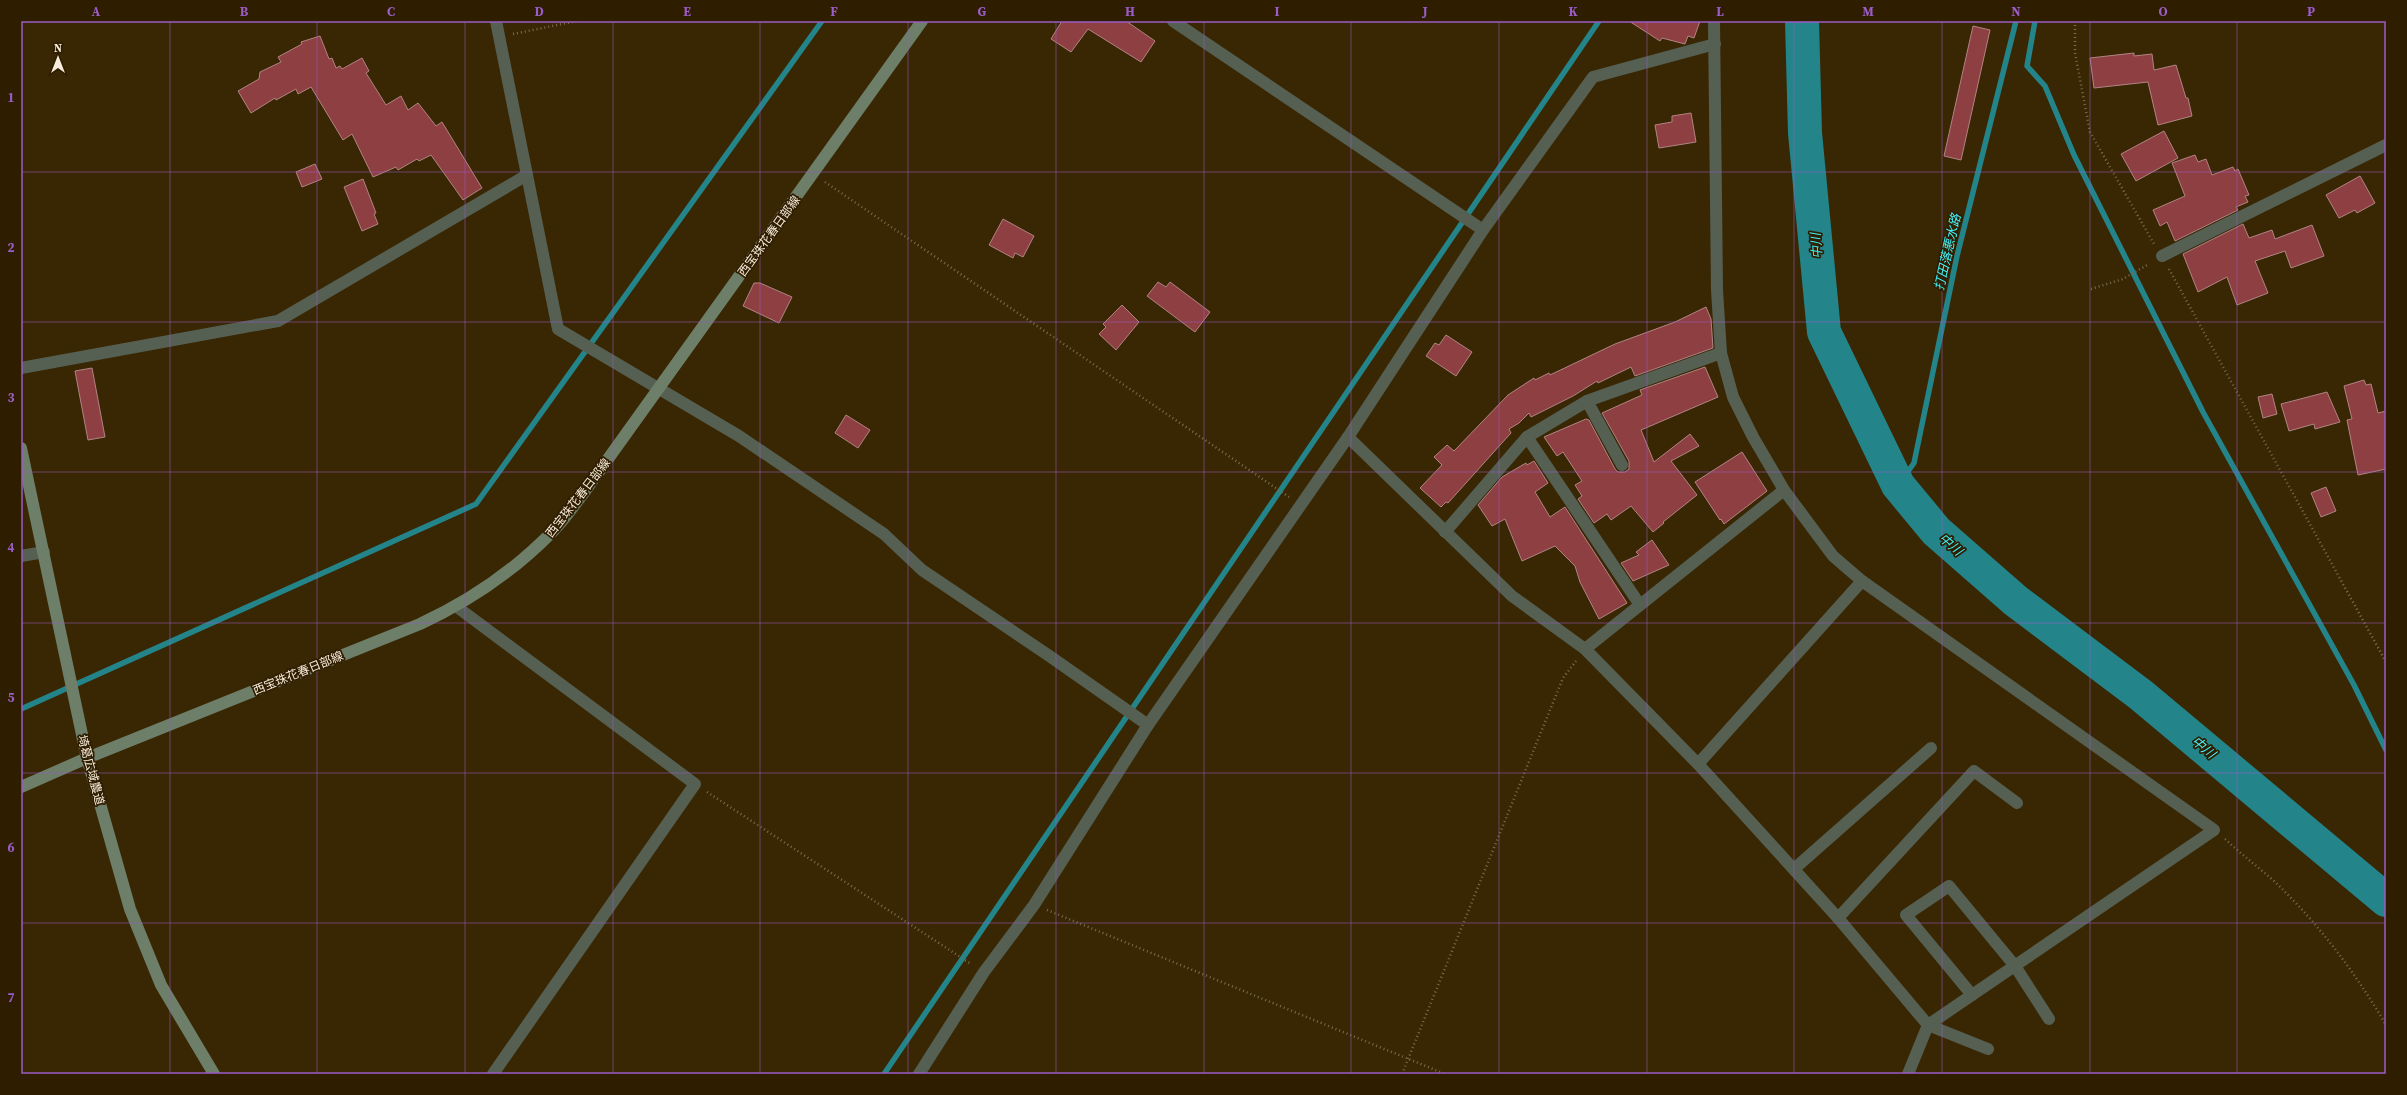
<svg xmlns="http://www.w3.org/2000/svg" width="2407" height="1095" viewBox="0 0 2407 1095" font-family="'Source Serif 4','Noto Sans JP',serif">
	<rect width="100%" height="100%" fill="#392704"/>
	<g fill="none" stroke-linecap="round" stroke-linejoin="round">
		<g stroke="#23858a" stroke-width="5.5">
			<polyline points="2035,21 2027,66 2045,86 2074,155 2203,412 2354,685 2386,750"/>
			<polyline points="1898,485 1914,463 1957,256 2016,21"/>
			<polyline points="21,709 476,504 822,21"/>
			<polyline points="884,1074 1599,21"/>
		</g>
		<polyline stroke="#23858a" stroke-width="34" points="1802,21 1805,133 1824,332 1898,485 1936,531 2016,601 2141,695 2386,900"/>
	</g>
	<g fill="#8e3f41" stroke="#b18484">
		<polygon points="1062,21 1126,21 1155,41 1141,62 1088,29 1071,52 1051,39"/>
		<polygon points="1629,21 1700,21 1694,38 1688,36 1685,44 1662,38 1660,41"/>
		<polygon points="1973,26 1990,30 1961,160 1944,156"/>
		<polygon points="320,36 329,59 332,58 336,68 340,66 342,69 362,58 369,71 366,73 386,105 401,96 408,110 418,103 436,126 442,122 482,188 463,200 431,155 419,161 417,159 398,170 396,167 373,177 352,134 343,140 311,87 298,94 296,89 276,100 275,98 251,113 238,91 259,79 260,72 281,62 278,57 302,44 301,42"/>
		<polygon points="2134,53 2134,56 2152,54 2154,70 2176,65 2186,98 2188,98 2192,116 2158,125 2148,82 2094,88 2090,58"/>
		<polygon points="1691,113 1696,142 1659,148 1655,125 1672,122 1672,116"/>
		<polygon points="2164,131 2178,158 2136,181 2121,154"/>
		<polygon points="2195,155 2198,162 2206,159 2212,175 2233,167 2235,171 2238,169 2249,195 2245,196 2248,202 2236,207 2238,210 2175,241 2167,222 2160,226 2153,210 2185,196 2172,163"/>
		<polygon points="315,164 322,179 302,187 296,172"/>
		<polygon points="2360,176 2375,203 2357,213 2355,210 2339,218 2326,195"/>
		<polygon points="363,179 376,213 374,214 378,224 362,231 344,187"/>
		<polygon points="1003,219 1034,236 1023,257 1015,253 1013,258 989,245"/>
		<polygon points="2243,224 2249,238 2272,230 2275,239 2312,225 2324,256 2291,268 2285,251 2255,261 2268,293 2237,305 2227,277 2198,292 2183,254"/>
		<polygon points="1158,282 1166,287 1170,282 1210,312 1195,332 1147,296"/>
		<polygon points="754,283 760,283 792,297 779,323 743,306"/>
		<polygon points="1122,305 1139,322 1116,350 1099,334 1106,327 1103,324"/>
		<polygon points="1706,307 1711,319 1713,348 1635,376 1631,367 1598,383 1597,381 1573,396 1531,417 1529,413 1519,423 1509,429 1511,433 1501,444 1448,503 1446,502 1441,507 1420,488 1442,465 1434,457 1447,445 1454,451 1508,395 1534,378 1535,380 1549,373 1550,375 1615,344 1675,322"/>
		<polygon points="1446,335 1472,352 1456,376 1426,356 1435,343 1439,345"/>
		<polygon points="1705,367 1718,397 1641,430 1654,462 1690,434 1699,446 1671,461 1697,495 1663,522 1664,523 1653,532 1631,506 1611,520 1607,514 1594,523 1578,499 1582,496 1575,485 1582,481 1563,452 1557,456 1544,437 1586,419 1589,420 1615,469 1618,472 1625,472 1629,469 1629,461 1602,413 1642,395 1640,390"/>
		<polygon points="92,368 105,437 88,440 75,371"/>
		<polygon points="2364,380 2366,385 2371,384 2378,413 2386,411 2386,469 2358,475 2347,420 2352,419 2344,386"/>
		<polygon points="2327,392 2340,422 2315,429 2314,424 2289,431 2281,404"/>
		<polygon points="2272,394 2277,414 2263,418 2258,397"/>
		<polygon points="846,415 870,430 858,448 835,433"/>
		<polygon points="1742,452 1767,491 1724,524 1721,519 1720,520 1695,482"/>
		<polygon points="1534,461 1548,483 1535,492 1550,517 1565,507 1627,603 1599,619 1580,582 1575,566 1555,546 1522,561 1505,519 1492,526 1478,505 1502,477 1526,463 1527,465"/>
		<polygon points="2326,487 2336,511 2321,517 2311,493"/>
		<polygon points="1652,540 1669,565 1633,581 1621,563 1639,555 1636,552"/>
	</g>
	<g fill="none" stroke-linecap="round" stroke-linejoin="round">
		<g stroke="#7c6c4f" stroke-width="2.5" stroke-dasharray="1 3" stroke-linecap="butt">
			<polyline points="2075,21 2075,53 2090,132 2154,244"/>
			<polyline points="513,34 577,21"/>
			<polyline points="825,182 1289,497"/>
			<polyline points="2169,269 2386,662"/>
			<polyline points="2091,289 2123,279 2149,264"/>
			<polyline points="707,792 971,964"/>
			<path d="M 2225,839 C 2241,854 2258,867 2274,881 C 2318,923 2355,972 2386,1025"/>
			<polyline points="1047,910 1445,1074"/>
			<polyline points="1402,1074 1563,678 1576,661"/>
		</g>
		<g stroke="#556053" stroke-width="12">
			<polyline points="496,21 558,329 739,436 884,534 922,570 1048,655 1148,725"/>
			<polyline points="1173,21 1483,230"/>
			<polyline points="1714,21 1717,290 1721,353 1733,397 1753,437 1784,490 1833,556 1862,581 2214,830 1928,1025 1908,1074"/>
			<polyline points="2162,256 2386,145"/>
			<polyline points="21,368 278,321 527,175"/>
			<polyline points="1587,401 1622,465"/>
			<polyline points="1348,437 1512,596 1585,649 1698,764 1838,918 1928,1025 1988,1049"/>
			<polyline points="1527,437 1640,605"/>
			<polyline points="1445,532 1527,437 1587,401 1721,353"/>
			<polyline points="21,556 44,552"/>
			<polyline points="457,607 695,784 493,1074"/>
			<polyline points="1585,649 1784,490"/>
			<polyline points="1698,764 1862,581"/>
			<polyline points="1794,869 1931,748"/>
			<polyline points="1838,918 1974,771 2017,803"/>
			<polyline points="1972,995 1906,915 1949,886 2015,966 2049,1019"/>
			<polyline points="919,1074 984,972 1034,905 1148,725 1348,437 1483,230 1593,77 1715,44"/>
		</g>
		<g stroke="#6d7e69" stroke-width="12">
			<polyline points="21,448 87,758 130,909 161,985 214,1074"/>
			<path d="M 21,787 L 87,758 L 420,624 C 470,601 514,571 553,531 C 565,519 575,504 585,491 L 922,21"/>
		</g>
	</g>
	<path fill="none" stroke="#9a5cc6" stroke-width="1" stroke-opacity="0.55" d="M 170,21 L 170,1074M 317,21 L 317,1074M 465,21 L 465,1074M 613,21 L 613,1074M 760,21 L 760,1074M 908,21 L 908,1074M 1056,21 L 1056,1074M 1204,21 L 1204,1074M 1351,21 L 1351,1074M 1499,21 L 1499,1074M 1647,21 L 1647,1074M 1794,21 L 1794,1074M 1942,21 L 1942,1074M 2090,21 L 2090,1074M 2237,21 L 2237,1074M 21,172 L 2386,172M 21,322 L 2386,322M 21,472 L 2386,472M 21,623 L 2386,623M 21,773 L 2386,773M 21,923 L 2386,923"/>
	<g text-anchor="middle" stroke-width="3.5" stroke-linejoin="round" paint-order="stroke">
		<g font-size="12" fill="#f8ecda" stroke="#2f1d00">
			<text transform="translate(769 236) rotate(-54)" y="4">西宝珠花春日部線</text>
			<text transform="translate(578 498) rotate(-52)" y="4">西宝珠花春日部線</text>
			<text transform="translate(298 673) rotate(-22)" y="4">西宝珠花春日部線</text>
			<text transform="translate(91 770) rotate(75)" y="4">埼葛広域農道</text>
		</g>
		<g font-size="13" font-style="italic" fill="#3ff3fb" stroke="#2f1d00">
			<text transform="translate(1816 246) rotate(-95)" y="5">中川</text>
			<text transform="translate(1947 252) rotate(-77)" y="5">打田落悪水路</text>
			<text transform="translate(1951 544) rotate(41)" y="5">中川</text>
			<text transform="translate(2204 747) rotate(40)" y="5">中川</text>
		</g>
	</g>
	<rect width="2407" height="1095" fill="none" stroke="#2f1d00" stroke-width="44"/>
	<g transform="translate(58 58)" stroke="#2f1d00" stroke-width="3" paint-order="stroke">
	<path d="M0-3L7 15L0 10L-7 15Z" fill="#f8ecda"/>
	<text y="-6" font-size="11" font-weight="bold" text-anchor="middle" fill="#f8ecda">N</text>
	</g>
	<rect x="22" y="22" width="2363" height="1051" fill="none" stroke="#9a5cc6" stroke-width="1.5"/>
	<g font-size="13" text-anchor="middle" font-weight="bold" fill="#9a5cc6">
		<text x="96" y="16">A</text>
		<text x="244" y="16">B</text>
		<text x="391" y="16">C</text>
		<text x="539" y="16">D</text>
		<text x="687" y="16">E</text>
		<text x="834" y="16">F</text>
		<text x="982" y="16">G</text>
		<text x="1130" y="16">H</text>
		<text x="1277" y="16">I</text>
		<text x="1425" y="16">J</text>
		<text x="1573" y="16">K</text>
		<text x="1720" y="16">L</text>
		<text x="1868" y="16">M</text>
		<text x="2016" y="16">N</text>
		<text x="2163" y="16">O</text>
		<text x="2311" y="16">P</text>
		<text x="11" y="102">1</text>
		<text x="11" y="252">2</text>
		<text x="11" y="402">3</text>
		<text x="11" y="552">4</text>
		<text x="11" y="702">5</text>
		<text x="11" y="852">6</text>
		<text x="11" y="1002">7</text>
	</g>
</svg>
